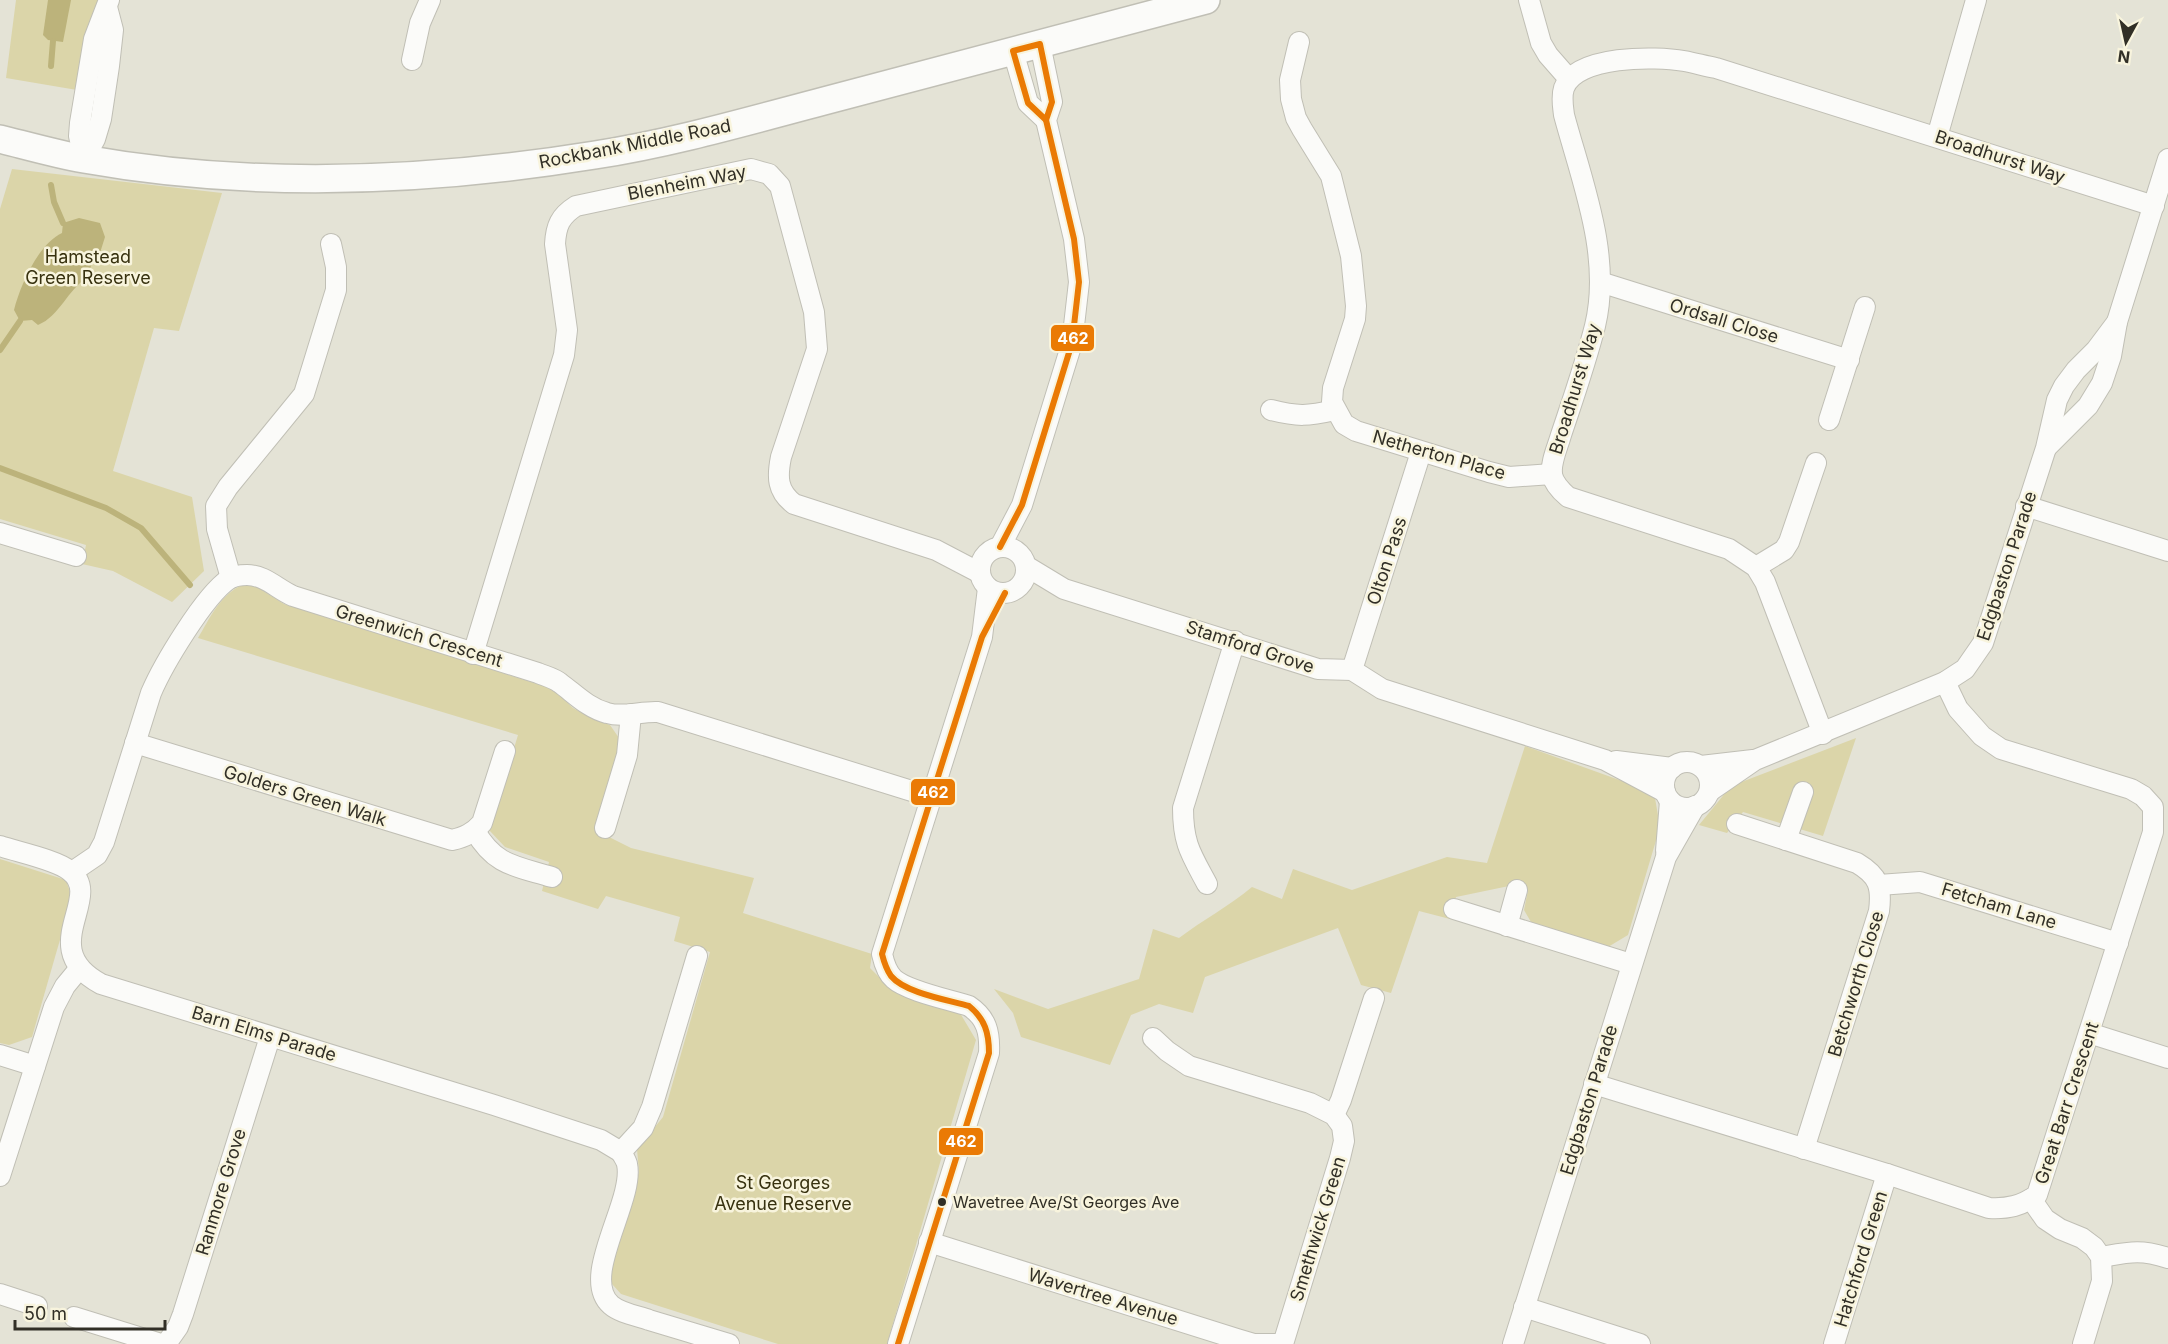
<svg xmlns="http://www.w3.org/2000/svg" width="2168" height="1344" viewBox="0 0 2168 1344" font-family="Inter,sans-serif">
	<rect width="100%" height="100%" fill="#e4e3d6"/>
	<g fill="#dbd5a9">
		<polygon points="16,0 98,0 90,25 77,90 6,78"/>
		<polygon points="12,169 222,193 179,331 154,328 113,471 192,497 204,571 172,602 113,571 82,564 86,545 0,519 0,209"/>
		<path d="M 242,585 L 254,585 L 284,604 L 544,686 L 557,693 L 573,708 L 593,719 L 610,725 L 619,738 L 619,752 L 595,830 L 631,848 L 754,878 L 743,913 L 872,954 L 870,968 L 893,991 L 960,1013 L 976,1040 L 887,1344 L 778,1344 L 621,1294 L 612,1284 L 609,1270 L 639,1172 L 637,1149 L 663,1117 L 710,952 L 674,941 L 680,917 L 606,896 L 598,909 L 542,891 L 549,862 L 505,847 L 489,830 L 518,735 L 198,638 C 210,618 220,595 242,585 Z"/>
		<polygon points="1856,738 1823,836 1743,812 1727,833 1699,825 1731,786"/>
		<path d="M 1525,746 L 1636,786 L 1655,798 L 1660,827 L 1628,935 L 1608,947 L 1531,922 L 1524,910 L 1528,890 L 1509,886 L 1456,897 L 1450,919 L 1419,911 L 1391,993 L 1361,985 L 1338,928 L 1205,977 L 1193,1013 L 1159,1004 L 1131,1015 L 1110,1065 L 1021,1037 L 1013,1013 L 994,989 L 1048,1009 L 1139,979 L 1153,929 L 1179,938 C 1203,920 1229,906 1252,887 L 1282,899 L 1293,869 L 1352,890 L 1447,857 L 1487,863 Z"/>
		<polygon points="0,859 66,880 72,898 32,1037 9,1045 0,1043"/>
	</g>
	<g fill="#bcb37b">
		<polygon points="48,0 71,0 63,42 48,40 43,35"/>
		<path d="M 79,218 L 100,223 L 105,237 L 99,256 L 92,263 L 87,278 C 67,290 60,316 38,325 L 32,320 L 20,321 L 14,310 C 20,286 38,244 62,233 L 63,223 Z"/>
	</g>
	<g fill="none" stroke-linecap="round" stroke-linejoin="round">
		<g stroke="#bcb37b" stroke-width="6">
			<polyline points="51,66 53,41"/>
			<polyline points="51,185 54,202 63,223"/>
			<polyline points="0,350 20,321"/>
			<polyline points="0,468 106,508 141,528 190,585"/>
		</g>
		<g stroke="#c0bfb5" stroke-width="22">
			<g id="street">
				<polyline points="1529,0 1541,43 1548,55 1569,79"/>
				<polyline points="1299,42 1290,80 1291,99 1296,118 1302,129 1331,176 1351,256 1356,306 1355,319 1333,388 1332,402 1344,424 1356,431 1489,472 1509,477 1552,474"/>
				<polyline points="1013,51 1028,103 1046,120"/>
				<polyline points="412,60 420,23 430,0"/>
				<polyline points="1937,137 1976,0"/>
				<polyline points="84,159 79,136 80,123 94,39 109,0"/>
				<polyline points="84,159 95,139 101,119 109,66 113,30 107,7"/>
				<polyline points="1600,282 1849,360"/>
				<path d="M 1271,410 C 1298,417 1308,416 1335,410"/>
				<polyline points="1829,420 1865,307"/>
				<polyline points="2047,447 2088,406 2102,383 2111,356 2117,322 2168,159"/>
				<polyline points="2026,506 2168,551"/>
				<polyline points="0,533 76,556"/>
				<circle cx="1003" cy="570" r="23"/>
				<polyline points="1000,547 1022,505 1072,343 1079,282 1074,239 1046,120 1052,102 1040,44"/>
				<polyline points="1026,566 1064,589 1318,669 1352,670 1382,689 1605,760 1665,792"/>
				<polyline points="1756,567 1784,550 1789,542 1816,463"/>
				<polyline points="231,578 217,529 216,506 228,487 304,394 336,290 336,267 331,244"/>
				<path d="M 473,654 L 564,355 L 567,330 L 555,244 C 556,226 560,216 576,206 L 751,169 L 769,174 L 780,186 L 814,312 L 817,349 L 781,457 C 777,477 777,491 794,504 L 936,550 L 980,573"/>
				<polyline points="1352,670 1421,452"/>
				<path d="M 1823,734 L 1765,582 L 1756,567 L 1729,549 L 1568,497 C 1561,491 1554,484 1552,475 C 1550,463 1558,446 1561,435 C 1573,399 1586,362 1595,326 C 1612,256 1582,182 1564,115 C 1563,106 1561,97 1564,88 C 1576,55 1656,56 1684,61 C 1695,63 1705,66 1716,68 L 2154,206"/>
				<path d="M 135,743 L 452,840 C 465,837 473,833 482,823 L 505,751"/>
				<polyline points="1616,761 1672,768"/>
				<circle cx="1687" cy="785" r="23"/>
				<polyline points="1701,766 1753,760"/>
				<polyline points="1710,791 1755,760 1945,682 1965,669 1983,643 2046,448 2057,400 2064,386 2076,370 2096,350 2117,322"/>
				<path d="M 1737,824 L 1857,863 C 1879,876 1882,887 1879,911 L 1804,1149"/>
				<polyline points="605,828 627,755 631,714"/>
				<path d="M 475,831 C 495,866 516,866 552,877"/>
				<polyline points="1786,840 1803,792"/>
				<path d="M 0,846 C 18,852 57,860 70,871 C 105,898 34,948 101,984 L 494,1105 L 601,1140 L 621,1152"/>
				<polyline points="1666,851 1670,801"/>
				<path d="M 72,872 L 97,855 L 104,842 L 151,693 C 163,665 204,596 229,579 C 234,576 242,575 247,575 C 265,575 277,589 293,596 L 538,673 C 545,676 554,678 560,683 C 575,694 588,708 607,713 C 624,718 641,711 658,712 L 931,797"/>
				<path d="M 1207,884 C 1191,854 1183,844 1183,808 L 1235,641"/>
				<polyline points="1879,885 1920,882 2118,943"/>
				<polyline points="1454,909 1631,964"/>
				<polyline points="1507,926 1517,890"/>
				<path d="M 697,956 L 652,1107 L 643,1128 L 621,1152 C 623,1156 626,1160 627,1164 C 635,1201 579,1277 611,1305 C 620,1313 638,1316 649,1320 C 676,1328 702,1336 729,1344"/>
				<polyline points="2089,1033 2168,1058"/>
				<polyline points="1153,1038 1167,1051 1189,1066 1310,1103 1334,1115 1342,1126 1344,1141 1340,1158 1283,1344"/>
				<polyline points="0,1055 35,1066"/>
				<path d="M 1594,1084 L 1887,1174 L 1989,1208 C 2008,1209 2021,1206 2037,1195 L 2153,832 L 2153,807 L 2143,796 L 2131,789 L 2001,749 L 1982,736 L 1958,709 L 1945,682"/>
				<polyline points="1334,1115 1341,1100 1374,998"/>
				<polyline points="0,1176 54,1007 65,986 79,969"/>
				<polyline points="2031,1199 2045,1219 2060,1229 2082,1238 2094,1247 2101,1257 2102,1281 2083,1344"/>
				<polyline points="929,1242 1237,1339 1254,1344 1278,1344"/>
				<path d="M 2101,1257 C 2130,1252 2140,1249 2168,1258"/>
				<polyline points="0,1294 37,1306"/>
				<polyline points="1524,1307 1640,1344"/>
				<polyline points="74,1317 161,1344"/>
				<polyline points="166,1344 178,1327 183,1314 270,1037"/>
				<path d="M 898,1344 L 989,1053 C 990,1033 987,1018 969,1006 C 951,1000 907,991 894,979 C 887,973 884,963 882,954 L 982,637 L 988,588"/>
				<polyline points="1513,1344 1666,857 1695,806"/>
				<polyline points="1834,1344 1887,1174"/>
			</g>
		</g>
		<g stroke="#c0bfb5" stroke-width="30">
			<path id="secondary" d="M 0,139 C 28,146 56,154 84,159 C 252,189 428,182 595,155 C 673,143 748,121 824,101 C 952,68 1079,34 1206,0"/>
		</g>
		<use href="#street" stroke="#fbfbf9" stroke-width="20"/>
		<use href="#secondary" stroke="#fbfbf9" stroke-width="27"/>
		<g stroke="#f8f4dd" stroke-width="10">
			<g id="bus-1">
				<polygon points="1040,44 1052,102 1046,120 1028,103 1013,51"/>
				<polyline points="1000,547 1022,505 1072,343 1079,282 1074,239 1046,120"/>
				<path d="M 898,1344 L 989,1053 C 989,1033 985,1019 969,1006 C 948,1000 905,993 891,976 C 886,969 884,962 882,954 L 982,637 L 1005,593"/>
			</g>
		</g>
		<use href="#bus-1" stroke="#ea7a04" stroke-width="6"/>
	</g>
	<circle fill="#312f26" stroke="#f8f4dd" stroke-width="2" cx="942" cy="1202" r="5"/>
	<g text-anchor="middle" stroke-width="5" stroke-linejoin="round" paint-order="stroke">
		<g font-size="16" fill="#312f26" stroke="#f8f4dd" text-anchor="start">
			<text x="953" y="1208">Wavetree Ave/St Georges Ave</text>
		</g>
		<g font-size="18" fill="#312f26" stroke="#f8f4dd">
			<text transform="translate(635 144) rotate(-11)" y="6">Rockbank Middle Road</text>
			<text transform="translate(2000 157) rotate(18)" y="6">Broadhurst Way</text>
			<text transform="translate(687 183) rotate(-11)" y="6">Blenheim Way</text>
			<text transform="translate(1724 321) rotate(17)" y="6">Ordsall Close</text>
			<text transform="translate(1575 389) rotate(-73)" y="6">Broadhurst Way</text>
			<text transform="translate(1439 455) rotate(16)" y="6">Netherton Place</text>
			<text transform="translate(1387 561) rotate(-72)" y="6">Olton Pass</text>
			<text transform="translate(2007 566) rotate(-72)" y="6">Edgbaston Parade</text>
			<text transform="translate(419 636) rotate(17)" y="6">Greenwich Crescent</text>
			<text transform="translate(1250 647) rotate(18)" y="6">Stamford Grove</text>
			<text transform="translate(305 796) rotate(17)" y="6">Golders Green Walk</text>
			<text transform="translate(1999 906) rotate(17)" y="6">Fetcham Lane</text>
			<text transform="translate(1856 984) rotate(-73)" y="6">Betchworth Close</text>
			<text transform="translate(264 1034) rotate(17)" y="6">Barn Elms Parade</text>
			<text transform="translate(1589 1100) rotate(-73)" y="6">Edgbaston Parade</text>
			<text transform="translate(2067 1103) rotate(-72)" y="6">Great Barr Crescent</text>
			<text transform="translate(221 1192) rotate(-73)" y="6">Ranmore Grove</text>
			<text transform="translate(1318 1229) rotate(-73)" y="6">Smethwick Green</text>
			<text transform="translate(1861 1259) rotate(-73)" y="6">Hatchford Green</text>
			<text transform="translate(1103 1297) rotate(17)" y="6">Wavertree Avenue</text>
		</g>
		<g font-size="18" fill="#37310f" stroke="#f8f4dd">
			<text x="88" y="263">Hamstead<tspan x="88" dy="21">Green Reserve</tspan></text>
			<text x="783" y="1189">St Georges<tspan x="783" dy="21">Avenue Reserve</tspan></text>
		</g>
	</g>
	<g stroke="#f8f4dd" stroke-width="2">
		<rect x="1050" y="324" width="45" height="28" rx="6" fill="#ea7a04"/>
		<rect x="910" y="778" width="46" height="28" rx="6" fill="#ea7a04"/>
		<rect x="938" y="1127" width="46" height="29" rx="6" fill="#ea7a04"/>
	</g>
	<g font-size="16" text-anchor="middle" font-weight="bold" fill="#fff">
		<text x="1073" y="344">462</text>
		<text x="933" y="798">462</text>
		<text x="961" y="1147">462</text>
	</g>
	<g transform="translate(2126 42) rotate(188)" stroke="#f8f4dd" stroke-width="4.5" paint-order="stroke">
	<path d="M0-4.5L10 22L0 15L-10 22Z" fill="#312f26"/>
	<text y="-9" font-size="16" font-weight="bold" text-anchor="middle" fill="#312f26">N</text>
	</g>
	<path d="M15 1320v9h150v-9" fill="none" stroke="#312f26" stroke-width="3"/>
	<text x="24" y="1320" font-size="18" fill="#312f26" stroke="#f8f4dd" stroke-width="4.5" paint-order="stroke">50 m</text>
</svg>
